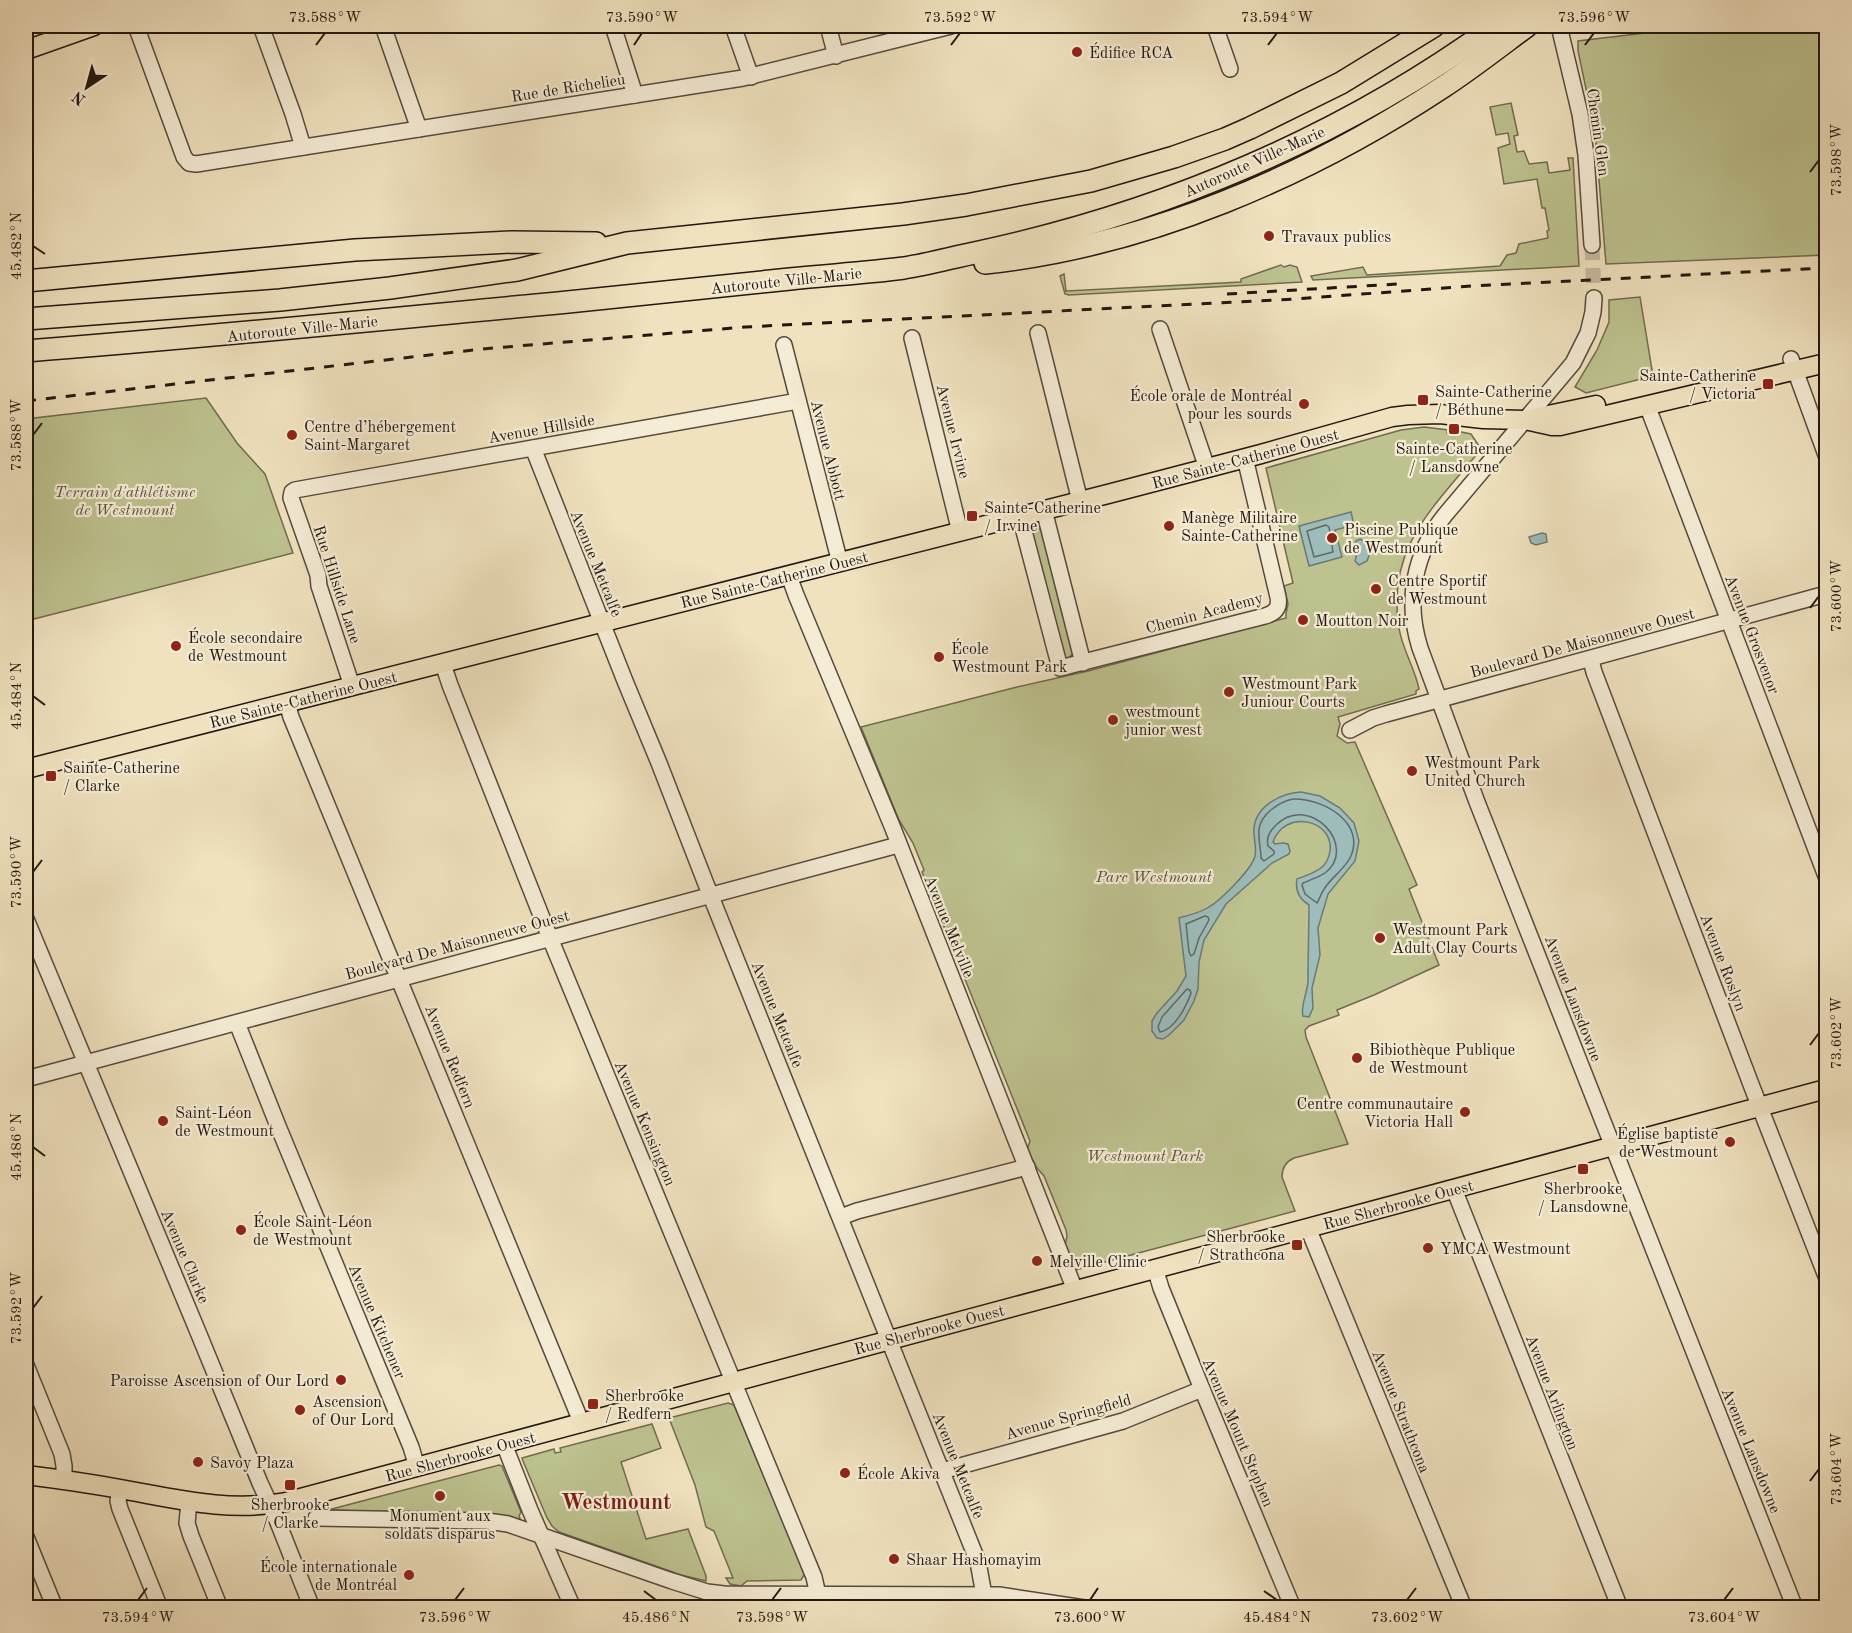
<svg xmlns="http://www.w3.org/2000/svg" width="1852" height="1633" viewBox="0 0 1852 1633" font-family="'Old Standard TT',serif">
	<rect width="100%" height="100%" fill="#f0e2bf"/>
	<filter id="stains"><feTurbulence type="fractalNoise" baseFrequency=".00333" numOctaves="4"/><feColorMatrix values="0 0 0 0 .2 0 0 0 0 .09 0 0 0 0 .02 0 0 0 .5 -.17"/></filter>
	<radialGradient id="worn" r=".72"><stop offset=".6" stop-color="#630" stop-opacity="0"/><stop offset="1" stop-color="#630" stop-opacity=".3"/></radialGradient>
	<g fill="#bdc28f" stroke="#706c50" stroke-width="1.5">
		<polygon points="1704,26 1826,26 1826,255 1606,264 1595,131 1578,51 1578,41"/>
		<polygon points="1511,103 1518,135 1514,136 1517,152 1524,151 1529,164 1547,162 1549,173 1570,170 1568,158 1573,158 1579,266 1313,280 1311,276 1363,267 1367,275 1500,266 1507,255 1516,253 1519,244 1548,238 1547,231 1549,230 1545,208 1542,208 1537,179 1504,184 1498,148 1510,144 1508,133 1496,135 1490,107"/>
		<polygon points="1281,265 1284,267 1290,265 1297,267 1302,282 1069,295 1065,294 1060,276 1064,274 1066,291 1241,282 1241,279"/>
		<polygon points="1640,297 1653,376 1586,393 1575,387 1597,350 1609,322 1609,300"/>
		<polygon points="206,398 237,443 265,474 293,553 26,621 26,419"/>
		<path d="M 1424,427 L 1448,430 L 1447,433 L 1455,435 L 1456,431 L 1471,434 L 1479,446 L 1477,454 C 1432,509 1386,549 1399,628 C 1402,649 1415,668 1419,689 L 1416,691 L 1416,694 L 1338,717 L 1340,724 L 1337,736 L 1347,743 L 1355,742 L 1417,885 L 1409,889 L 1439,965 L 1374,995 L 1337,1010 L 1339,1015 L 1309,1026 L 1305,1030 L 1306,1037 L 1348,1144 L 1294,1158 C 1285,1162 1282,1168 1282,1177 L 1295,1211 L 1075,1270 L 1065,1246 L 1067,1236 L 1066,1230 L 1044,1176 L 1037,1168 L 1029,1153 L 1028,1147 L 1030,1141 L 922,872 L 924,870 L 913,843 L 899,820 L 861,727 L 1013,688 L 1088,671 L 1286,618 L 1286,613 L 1288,604 L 1284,586 L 1293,583 L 1266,468 L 1401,430 Z"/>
		<polygon points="1037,528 1042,530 1074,652 1069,658 1065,658 1032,532"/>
		<polygon points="728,1403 734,1405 803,1569 804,1575 801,1580 747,1581 741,1586 730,1584 726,1578 733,1578 714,1531 706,1527 695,1485 669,1418"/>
		<polygon points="652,1424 661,1448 621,1462 646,1539 688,1529 706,1576 706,1581 681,1575 559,1532 552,1526 547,1518 523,1461 522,1458 554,1449 555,1453 561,1452 560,1448"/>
		<polygon points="499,1465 502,1466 521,1512 519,1516 520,1518 518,1519 499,1515 328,1510"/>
	</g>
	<g fill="#9dbcba" stroke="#6c7a76" stroke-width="1.5">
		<polygon points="1351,512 1354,525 1335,530 1342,557 1309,566 1299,526"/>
		<polygon points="1542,533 1546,534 1547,542 1536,545 1531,543 1529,537"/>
		<polygon points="1360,539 1367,543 1370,553 1367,561 1359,565 1355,561 1357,553 1355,545 1356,541"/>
		<path d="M 1301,792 L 1320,796 L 1340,808 L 1354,823 L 1359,841 L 1355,861 L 1328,894 L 1318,928 L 1320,955 L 1312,988 L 1313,1008 L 1309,1017 L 1303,1016 C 1300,1006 1308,992 1308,980 C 1308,955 1309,930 1309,905 C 1299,899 1295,891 1297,879 C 1305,876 1315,873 1322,867 C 1327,863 1329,857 1330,851 C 1334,819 1284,809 1273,842 L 1275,844 L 1283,843 L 1288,844 L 1290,851 L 1289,854 L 1272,863 L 1226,904 L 1204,940 L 1199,962 L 1198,989 L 1194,1001 L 1184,1020 L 1169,1035 L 1163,1039 L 1157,1038 L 1152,1031 L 1152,1021 L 1157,1013 L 1177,991 L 1186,976 L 1179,918 C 1189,915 1200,913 1209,907 C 1221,900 1252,869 1255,856 C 1257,847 1253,837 1254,828 C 1256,806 1281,793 1301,792 Z"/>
	</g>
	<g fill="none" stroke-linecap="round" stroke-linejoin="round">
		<g stroke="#606a65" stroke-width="1.5">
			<polygon points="1326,525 1329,527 1333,552 1314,557 1307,531"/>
			<path d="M 1293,799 C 1323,798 1367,823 1350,858 C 1343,871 1329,879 1323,891 C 1320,895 1320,899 1317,903 L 1305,894 L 1302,885 L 1303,883 C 1310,880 1319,877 1325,873 C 1359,847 1310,792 1276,825 C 1270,831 1266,837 1268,846 L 1274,851 L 1274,854 L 1264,861 L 1261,858 C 1261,849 1258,839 1259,829 C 1261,814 1279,802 1293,799 Z"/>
			<polygon points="1205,916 1208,917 1209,920 1199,938 1194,954 1191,956 1189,952 1186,924"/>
			<path d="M 1187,989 L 1190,990 L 1191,993 C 1186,1007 1175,1029 1160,1032 L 1158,1027 L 1162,1017 Z"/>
		</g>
		<polyline stroke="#c7b99c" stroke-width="15" stroke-dasharray="15 8" stroke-linecap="butt" points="1592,245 1594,298"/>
		<g stroke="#564a3c" stroke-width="18">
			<g id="minor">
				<polyline points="136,26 184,157 189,163 196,164 743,78 951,26"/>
				<polyline points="261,26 293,114 303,147"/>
				<polyline points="383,26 419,129"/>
				<polyline points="613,26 635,95"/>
				<polyline points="733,26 751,77"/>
				<polyline points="828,26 836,56"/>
				<polyline points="1215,26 1230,69"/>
				<polyline points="1559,26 1580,114 1586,155 1592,245"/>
				<path d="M 1594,298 L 1593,312 L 1588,333 L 1573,363 L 1445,515 C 1414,553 1405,601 1420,648 L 1477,802 L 1795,1608"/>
				<polyline points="1160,329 1207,468"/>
				<polyline points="1038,333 1080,501"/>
				<polyline points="912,338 960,532"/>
				<polyline points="784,345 840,563"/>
				<polyline points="1791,359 1826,455"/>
				<polyline points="1647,405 1826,876"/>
				<polyline points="533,448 625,681 659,763 706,884 978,1562 984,1595"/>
				<polyline points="1044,510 1083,663"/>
				<path d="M 1020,516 L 1060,668 L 1265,616 C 1275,613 1280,608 1278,597 L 1245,458"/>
				<polyline points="789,576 796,595 892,826 1075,1290"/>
				<polyline points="1591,660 1594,672 1752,1087 1826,1276"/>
				<polyline points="443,664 450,685 550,938 814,1577 818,1595"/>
				<polyline points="352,686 319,586 318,575 291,498 292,492 295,490 798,401"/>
				<polyline points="287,703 291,717 582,1424"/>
				<polyline points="1350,730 1373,718 1386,714 1826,594"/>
				<polyline points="26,919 198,1332 260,1483 277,1520 312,1608"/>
				<polyline points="237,1023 278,1126 411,1447 417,1467"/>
				<polyline points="26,1079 898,845"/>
				<polyline points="1454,1189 1620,1608"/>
				<polyline points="841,1217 857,1211 1027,1167"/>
				<polyline points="1308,1228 1464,1608"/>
				<polyline points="1155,1268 1161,1288 1202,1389 1293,1608"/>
				<polyline points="26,1365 62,1454 64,1466 64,1480"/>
				<polyline points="504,1444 530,1510 573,1608"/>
				<polyline points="942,1471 1123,1421 1202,1389"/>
				<polyline points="120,1489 118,1501 120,1509 160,1608"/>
				<polyline points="189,1502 187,1523 191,1536 220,1608"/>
				<polyline points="316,1518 487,1521 508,1524 672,1581 707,1592 724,1594 999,1595 1084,1608"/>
				<polyline points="26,1537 55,1608"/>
			</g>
		</g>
		<g stroke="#221710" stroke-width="21">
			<g id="major">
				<polyline points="26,50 94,26"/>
				<polyline points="1529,419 1596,405"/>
				<polyline points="26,769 1108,494 1261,454 1392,417 1408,415 1440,414 1483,419 1525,420 1552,426 1560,426 1826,363"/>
				<path d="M 26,1475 C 59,1479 93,1484 126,1490 C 181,1500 230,1512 286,1502 L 1826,1089"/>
			</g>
		</g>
		<g stroke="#221710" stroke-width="24">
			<g id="highway">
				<path d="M 985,263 C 1147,246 1308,176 1443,87 C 1472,68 1500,46 1527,26"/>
				<polyline points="26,281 355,250 512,242 596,243"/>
				<polyline points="26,319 280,300 390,288 517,270 627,243 903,214 966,205 1091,181 1174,157 1225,139 1250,128 1341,83 1434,26"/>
				<path d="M 26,351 C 207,337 387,319 568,302 C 642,295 716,287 790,279 C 828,275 866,273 904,268 C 929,264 954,257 979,252 C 1165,212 1342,137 1495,26"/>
			</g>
		</g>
		<use href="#minor" stroke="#f5ecd5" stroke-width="15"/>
		<use href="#major" stroke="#f0e2bf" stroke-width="18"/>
		<use href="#highway" stroke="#f0e2bf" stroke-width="21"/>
		<g stroke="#221710" stroke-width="3" stroke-dasharray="10 10" stroke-linecap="butt">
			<polyline points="1227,294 1398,284"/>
			<polyline points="26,401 482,349 745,327 1295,299 1471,286 1826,268"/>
		</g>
	</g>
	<path fill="none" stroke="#221710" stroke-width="2" d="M 316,45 L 325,33M 634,45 L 642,33M 951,45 L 960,33M 1268,45 L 1277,33M 1585,45 L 1594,33M 1810,172 L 1819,160M 33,246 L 45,254M 33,435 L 42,423M 1810,608 L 1819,596M 33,696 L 45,705M 33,872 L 42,860M 1810,1045 L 1819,1033M 33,1147 L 45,1156M 33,1308 L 42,1296M 1810,1481 L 1819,1469M 644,1591 L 656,1600M 1264,1591 L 1277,1600M 138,1600 L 147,1588M 455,1600 L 464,1588M 772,1600 L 781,1588M 1090,1600 L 1098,1588M 1407,1600 L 1416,1588M 1724,1600 L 1733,1588"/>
	<g fill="#8f2418" stroke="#f5ecd5" stroke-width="2">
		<circle cx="1077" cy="52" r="6"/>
		<circle cx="1269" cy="236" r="6"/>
		<rect x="1762" y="378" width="12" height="12" rx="3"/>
		<rect x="1417" y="394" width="12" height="12" rx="3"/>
		<circle cx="1304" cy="404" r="6"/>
		<rect x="1448" y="423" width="12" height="12" rx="3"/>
		<circle cx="292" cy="435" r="6"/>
		<rect x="966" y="510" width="12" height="12" rx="3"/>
		<circle cx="1169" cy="526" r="6"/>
		<circle cx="1332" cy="538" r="6"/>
		<circle cx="1376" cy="589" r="6"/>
		<circle cx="1303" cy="620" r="6"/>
		<circle cx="176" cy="646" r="6"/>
		<circle cx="939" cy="657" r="6"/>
		<circle cx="1229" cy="692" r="6"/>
		<circle cx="1113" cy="720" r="6"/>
		<circle cx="1412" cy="771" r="6"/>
		<rect x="45" y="770" width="12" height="12" rx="3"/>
		<circle cx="1380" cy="938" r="6"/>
		<circle cx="1357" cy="1058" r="6"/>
		<circle cx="1465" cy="1112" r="6"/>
		<circle cx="163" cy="1121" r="6"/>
		<circle cx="1730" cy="1142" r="6"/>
		<rect x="1577" y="1163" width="12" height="12" rx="3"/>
		<circle cx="241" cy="1230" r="6"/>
		<rect x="1291" y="1239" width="12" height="12" rx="3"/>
		<circle cx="1428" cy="1248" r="6"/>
		<circle cx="1037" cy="1261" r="6"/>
		<circle cx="341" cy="1380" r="6"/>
		<rect x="587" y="1398" width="12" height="12" rx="3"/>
		<circle cx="300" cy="1410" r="6"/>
		<circle cx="198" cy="1462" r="6"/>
		<circle cx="845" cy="1473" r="6"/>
		<rect x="284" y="1479" width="12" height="12" rx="3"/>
		<circle cx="440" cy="1496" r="6"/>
		<circle cx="894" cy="1559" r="6"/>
		<circle cx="409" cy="1575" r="6"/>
	</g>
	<g text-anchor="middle" stroke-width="4.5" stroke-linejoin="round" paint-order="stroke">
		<g font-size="16" fill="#221710" stroke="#f5ecd5" text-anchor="start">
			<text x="1089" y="58">Édifice RCA</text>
			<text x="1281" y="242">Travaux publics</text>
			<text x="1756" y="381" text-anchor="end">Sainte-Catherine<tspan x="1756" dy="18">/ Victoria</tspan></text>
			<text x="1435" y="397">Sainte-Catherine<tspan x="1435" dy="18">/ Béthune</tspan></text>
			<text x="1292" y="401" text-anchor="end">École orale de Montréal<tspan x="1292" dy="18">pour les sourds</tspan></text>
			<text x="304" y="432">Centre d’hébergement<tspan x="304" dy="18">Saint-Margaret</tspan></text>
			<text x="1454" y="454" text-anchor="middle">Sainte-Catherine<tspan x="1454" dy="18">/ Lansdowne</tspan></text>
			<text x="984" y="513">Sainte-Catherine<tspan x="984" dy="18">/ Irvine</tspan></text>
			<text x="1181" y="523">Manège Militaire<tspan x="1181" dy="18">Sainte-Catherine</tspan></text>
			<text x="1344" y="535">Piscine Publique<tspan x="1344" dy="18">de Westmount</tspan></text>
			<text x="1388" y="586">Centre Sportif<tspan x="1388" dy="18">de Westmount</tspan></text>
			<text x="1315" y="626">Moutton Noir</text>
			<text x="188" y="643">École secondaire<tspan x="188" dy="18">de Westmount</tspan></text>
			<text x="951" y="654">École<tspan x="951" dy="18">Westmount Park</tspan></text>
			<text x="1241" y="689">Westmount Park<tspan x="1241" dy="18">Juniour Courts</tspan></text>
			<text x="1125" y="717">westmount<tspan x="1125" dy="18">junior west</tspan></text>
			<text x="1424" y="768">Westmount Park<tspan x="1424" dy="18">United Church</tspan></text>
			<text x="63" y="773">Sainte-Catherine<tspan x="63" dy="18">/ Clarke</tspan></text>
			<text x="1392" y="935">Westmount Park<tspan x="1392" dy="18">Adult Clay Courts</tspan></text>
			<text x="1369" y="1055">Bibiothèque Publique<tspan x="1369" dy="18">de Westmount</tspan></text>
			<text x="1453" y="1109" text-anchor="end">Centre communautaire<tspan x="1453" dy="18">Victoria Hall</tspan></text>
			<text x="175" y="1118">Saint-Léon<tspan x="175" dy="18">de Westmount</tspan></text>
			<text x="1718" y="1139" text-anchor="end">Église baptiste<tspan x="1718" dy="18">de Westmount</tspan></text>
			<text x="1583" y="1194" text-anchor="middle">Sherbrooke<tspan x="1583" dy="18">/ Lansdowne</tspan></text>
			<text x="253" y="1227">École Saint-Léon<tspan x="253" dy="18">de Westmount</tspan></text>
			<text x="1285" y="1242" text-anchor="end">Sherbrooke<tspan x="1285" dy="18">/ Strathcona</tspan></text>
			<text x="1440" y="1254">YMCA Westmount</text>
			<text x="1049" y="1267">Melville Clinic</text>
			<text x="329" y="1386" text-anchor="end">Paroisse Ascension of Our Lord</text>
			<text x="605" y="1401">Sherbrooke<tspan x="605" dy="18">/ Redfern</tspan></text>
			<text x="312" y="1407">Ascension<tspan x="312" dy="18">of Our Lord</tspan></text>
			<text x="210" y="1468">Savoy Plaza</text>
			<text x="857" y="1479">École Akiva</text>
			<text x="290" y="1510" text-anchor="middle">Sherbrooke<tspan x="290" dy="18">/ Clarke</tspan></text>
			<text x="440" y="1521" text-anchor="middle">Monument aux<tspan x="440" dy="18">soldats disparus</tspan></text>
			<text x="906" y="1565">Shaar Hashomayim</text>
			<text x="397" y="1572" text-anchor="end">École internationale<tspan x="397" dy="18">de Montréal</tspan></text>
		</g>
		<g font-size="16" fill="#221710" stroke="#f5ecd5">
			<text transform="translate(568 87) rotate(-9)" y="6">Rue de Richelieu</text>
			<text transform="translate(1599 132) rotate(82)" y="6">Chemin Glen</text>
			<text transform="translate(1254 161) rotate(-24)" y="6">Autoroute Ville-Marie</text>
			<text transform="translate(786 280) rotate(-6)" y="6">Autoroute Ville-Marie</text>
			<text transform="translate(302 328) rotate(-6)" y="6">Autoroute Ville-Marie</text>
			<text transform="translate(541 428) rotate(-10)" y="6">Avenue Hillside</text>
			<text transform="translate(954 431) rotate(76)" y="6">Avenue Irvine</text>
			<text transform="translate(829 450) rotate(76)" y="6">Avenue Abbott</text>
			<text transform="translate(1245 458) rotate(-15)" y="6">Rue Sainte-Catherine Ouest</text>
			<text transform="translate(597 563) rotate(68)" y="6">Avenue Metcalfe</text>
			<text transform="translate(774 579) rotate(-14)" y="6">Rue Sainte-Catherine Ouest</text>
			<text transform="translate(338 584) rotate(72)" y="6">Rue Hillside Lane</text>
			<text transform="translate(1204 612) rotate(-15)" y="6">Chemin Academy</text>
			<text transform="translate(1753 634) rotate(69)" y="6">Avenue Grosvenor</text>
			<text transform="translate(1582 642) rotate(-15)" y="6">Boulevard De Maisonneuve Ouest</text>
			<text transform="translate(303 699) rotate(-14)" y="6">Rue Sainte-Catherine Ouest</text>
			<text transform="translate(950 926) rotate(68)" y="6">Avenue Melville</text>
			<text transform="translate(457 944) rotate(-15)" y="6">Boulevard De Maisonneuve Ouest</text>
			<text transform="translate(1724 962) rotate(69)" y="6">Avenue Roslyn</text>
			<text transform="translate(1574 998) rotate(69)" y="6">Avenue Lansdowne</text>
			<text transform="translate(778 1014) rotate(68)" y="6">Avenue Metcalfe</text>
			<text transform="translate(451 1056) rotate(68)" y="6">Avenue Redfern</text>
			<text transform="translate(646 1123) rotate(67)" y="6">Avenue Kensington</text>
			<text transform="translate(1398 1204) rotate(-15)" y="6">Rue Sherbrooke Ouest</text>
			<text transform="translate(186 1256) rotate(67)" y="6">Avenue Clarke</text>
			<text transform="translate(378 1321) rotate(67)" y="6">Avenue Kitchener</text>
			<text transform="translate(929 1329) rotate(-15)" y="6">Rue Sherbrooke Ouest</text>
			<text transform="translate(1553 1392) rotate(69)" y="6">Avenue Arlington</text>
			<text transform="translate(1402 1411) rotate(68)" y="6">Avenue Strathcona</text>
			<text transform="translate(1068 1416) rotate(-16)" y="6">Avenue Springfield</text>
			<text transform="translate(1239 1432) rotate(67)" y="6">Avenue Mount Stephen</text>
			<text transform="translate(1752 1450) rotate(68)" y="6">Avenue Lansdowne</text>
			<text transform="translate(460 1456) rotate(-15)" y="6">Rue Sherbrooke Ouest</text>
			<text transform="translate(959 1465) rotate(68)" y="6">Avenue Metcalfe</text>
		</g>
		<g font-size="16" font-style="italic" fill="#58533c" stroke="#f5ecd5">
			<text x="125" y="497">Terrain d'athlétisme<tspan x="125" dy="18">de Westmount</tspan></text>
			<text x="1154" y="882">Parc Westmount</text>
			<text x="1145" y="1161">Westmount Park</text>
		</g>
		<g font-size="22" font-weight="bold" fill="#7a1f14" stroke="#f5ecd5">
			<text x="616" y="1509">Westmount</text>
		</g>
	</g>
	<rect width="1852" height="1633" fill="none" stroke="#f0e2bf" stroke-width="66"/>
	<g transform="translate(87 87) rotate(216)" stroke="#f5ecd5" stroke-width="4.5" paint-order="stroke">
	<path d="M0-4.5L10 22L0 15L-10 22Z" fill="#221710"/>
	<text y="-9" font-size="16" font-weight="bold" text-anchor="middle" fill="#221710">N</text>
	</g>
	<rect x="33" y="33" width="1786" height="1567" fill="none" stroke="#221710" stroke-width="2"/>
	<g font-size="15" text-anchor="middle" fill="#221710">
		<text x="325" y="22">73.588°W</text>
		<text x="642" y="22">73.590°W</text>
		<text x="960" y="22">73.592°W</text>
		<text x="1277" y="22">73.594°W</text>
		<text x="1594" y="22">73.596°W</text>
		<text transform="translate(1836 160) rotate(-90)" y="5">73.598°W</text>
		<text transform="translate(16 246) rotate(-90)" y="5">45.482°N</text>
		<text transform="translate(16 435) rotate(-90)" y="5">73.588°W</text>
		<text transform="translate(1836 596) rotate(-90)" y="5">73.600°W</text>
		<text transform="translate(16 696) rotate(-90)" y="5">45.484°N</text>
		<text transform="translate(16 872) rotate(-90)" y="5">73.590°W</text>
		<text transform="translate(1836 1033) rotate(-90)" y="5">73.602°W</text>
		<text transform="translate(16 1147) rotate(-90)" y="5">45.486°N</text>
		<text transform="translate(16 1308) rotate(-90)" y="5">73.592°W</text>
		<text transform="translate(1836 1469) rotate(-90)" y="5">73.604°W</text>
		<text x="138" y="1622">73.594°W</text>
		<text x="455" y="1622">73.596°W</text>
		<text x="656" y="1622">45.486°N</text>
		<text x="772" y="1622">73.598°W</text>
		<text x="1090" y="1622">73.600°W</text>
		<text x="1277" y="1622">45.484°N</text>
		<text x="1407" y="1622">73.602°W</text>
		<text x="1724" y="1622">73.604°W</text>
	</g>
	<rect width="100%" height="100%" filter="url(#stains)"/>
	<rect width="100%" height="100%" fill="url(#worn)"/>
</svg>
